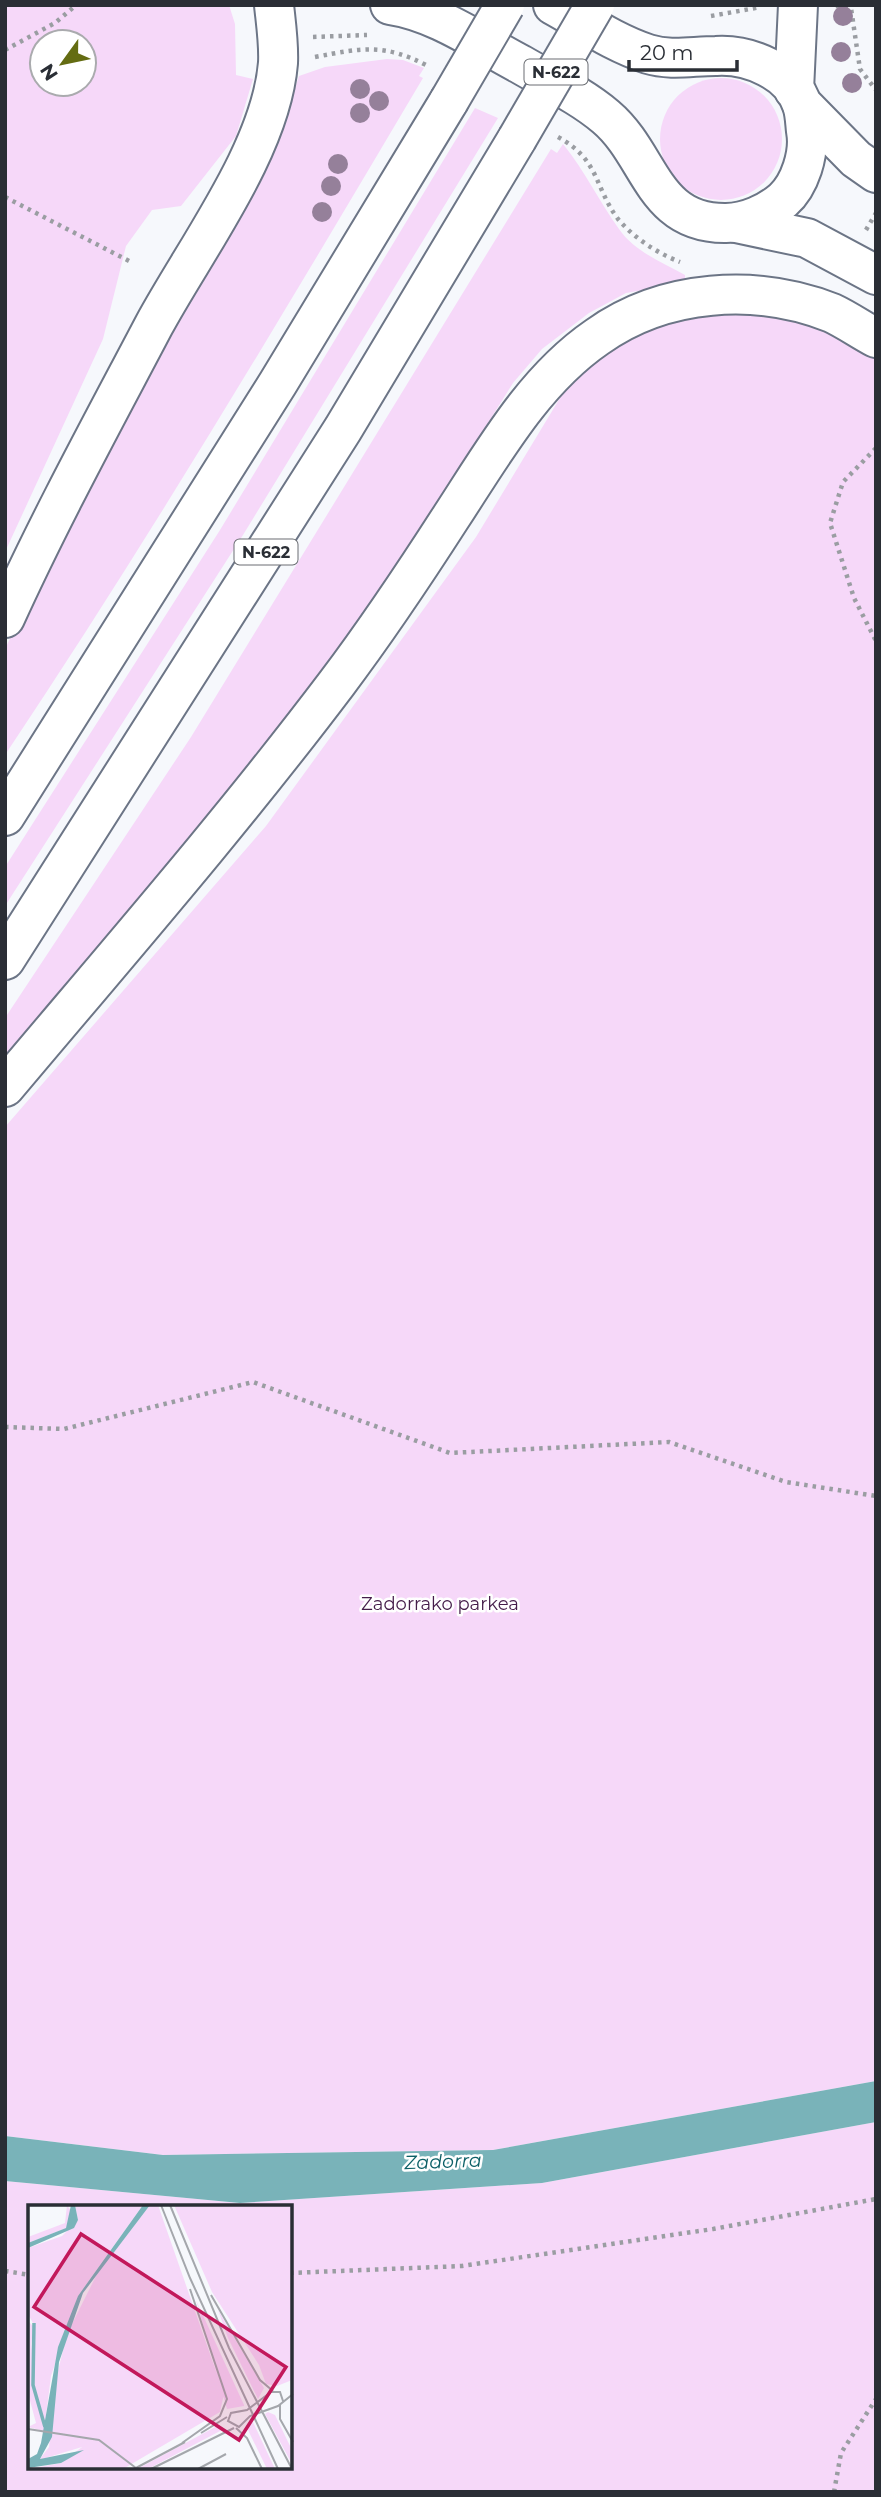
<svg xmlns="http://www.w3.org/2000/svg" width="881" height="2497" viewBox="0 0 881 2497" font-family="Montserrat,sans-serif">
	<rect width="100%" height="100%" fill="#f6f8fc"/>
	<g fill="#f6d8f9" fill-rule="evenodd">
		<path d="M 5,5 L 229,5 L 235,24 L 236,75 L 253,79 L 236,136 L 181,206 L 152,210 L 126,246 L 103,339 L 5,552 ZM 42,42 L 84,42 L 84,84 L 42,84 Z"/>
		<path d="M 387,59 L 403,60 L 424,68 L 419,76 L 423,78 C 288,306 152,535 5,755 L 5,649 L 108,437 L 282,127 L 299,76 L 325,67 Z"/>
		<circle cx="721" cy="139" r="61"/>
		<polygon points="475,108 498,118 243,535 5,906 5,867 220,530"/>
		<path d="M 563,144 C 585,171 599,201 619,229 C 634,251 663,263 685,275 L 685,283 L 626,293 L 589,313 L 542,349 L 513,383 L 387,585 L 313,691 L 5,1062 L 5,1018 L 191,737 L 551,149 L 557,153 Z"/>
		<polygon points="712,313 750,313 825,326 876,354 876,2081 493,2150 163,2155 5,2136 5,1127 266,826 476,537 569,383 605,352 650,329"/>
		<path d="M 876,2122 L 876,2492 L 5,2492 L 5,2181 L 240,2203 L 542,2183 ZM 30,2206 L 290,2206 L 290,2467 L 30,2467 Z"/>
	</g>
	<polygon fill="#79b3b9" points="876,2081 876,2122 542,2183 240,2203 5,2181 5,2136 163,2155 493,2150"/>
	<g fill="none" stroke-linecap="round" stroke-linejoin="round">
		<g stroke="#6c7586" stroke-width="42">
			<g id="secondary">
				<path d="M 390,5 C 437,12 478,42 520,64 C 549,81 580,95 606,117 C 651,155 652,224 726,223 C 746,223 768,213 783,200 C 800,185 810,153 806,131 C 805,123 805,113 802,105 C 792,71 748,54 716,56 C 692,56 671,61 648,54 C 614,43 584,22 553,5"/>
				<polyline points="794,90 798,5"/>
				<polyline points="802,104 856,159 876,173"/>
				<polyline points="736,223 807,238 876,275"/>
			</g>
		</g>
		<g stroke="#6c7586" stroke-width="42">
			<g id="trunk">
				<path d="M 5,618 C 50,519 103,422 154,325 C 195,249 271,150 278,63 C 279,44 276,24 274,5"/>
				<polyline points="5,816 278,383 449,101"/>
				<polyline points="5,960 343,429 517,139"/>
				<path d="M 5,1087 C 117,954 232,822 337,683 C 377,630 415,573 451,517 C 493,453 533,381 597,337 C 664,289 756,283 832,313 C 847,320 861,330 876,338"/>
			</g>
		</g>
		<g stroke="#9a9da2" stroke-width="4.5" stroke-dasharray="3.5 5" stroke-linecap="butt">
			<polyline points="836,6 851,8 860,69 876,90"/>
			<polyline points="711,16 761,7"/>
			<polyline points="313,37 367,35"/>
			<polyline points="5,50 55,23 76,5"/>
			<path d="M 315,57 C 362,48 384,43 428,66"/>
			<path d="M 558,137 C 600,160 594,187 618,219 C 634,238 657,253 680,262"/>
			<polyline points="5,197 131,262"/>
			<polyline points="866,230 876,213"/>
			<polyline points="876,448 843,482 830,523 854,598 876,641"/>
			<polyline points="5,1427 64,1429 253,1382 450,1453 669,1442 786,1482 876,1496"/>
			<polyline points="5,2271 30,2275"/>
			<polyline points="290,2273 462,2266 713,2229 876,2199"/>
			<polyline points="834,2492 841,2453 876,2399"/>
		</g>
		<use href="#secondary" stroke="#fff" stroke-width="38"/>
		<use href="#trunk" stroke="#fff" stroke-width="38"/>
		<g stroke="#6c7586" stroke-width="42" stroke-linecap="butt">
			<g id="trunk-bridge">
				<polyline points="449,101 505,5"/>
				<polyline points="517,139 595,5"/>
			</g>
		</g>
		<use href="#trunk-bridge" stroke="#fff" stroke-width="38"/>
	</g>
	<g fill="#95809a">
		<circle cx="843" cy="16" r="10"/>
		<circle cx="841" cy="52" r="10"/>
		<circle cx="852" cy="83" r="10"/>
		<circle cx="360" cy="89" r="10"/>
		<circle cx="379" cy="101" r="10"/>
		<circle cx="360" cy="113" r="10"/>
		<circle cx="338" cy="164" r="10"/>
		<circle cx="331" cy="186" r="10"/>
		<circle cx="322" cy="212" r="10"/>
	</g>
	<g text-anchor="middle" stroke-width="5" stroke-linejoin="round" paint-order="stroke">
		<g fill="#fff" stroke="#6a6d72" stroke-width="2">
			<rect x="524.5" y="59.5" width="63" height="25" rx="5"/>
			<rect x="234.5" y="539.5" width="63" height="25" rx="5"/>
		</g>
		<g font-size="16" font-weight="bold" fill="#2a2e35">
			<text x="556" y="78">N-622</text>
			<text x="266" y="558">N-622</text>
		</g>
		<g font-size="18" fill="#451d4a" stroke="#fff">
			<text x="440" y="1610">Zadorrako parkea</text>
		</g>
		<g font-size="19" font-style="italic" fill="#0d6067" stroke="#fff">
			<text transform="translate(443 2161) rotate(-2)" y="7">Zadorra</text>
		</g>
	</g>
	<g transform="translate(28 2205)">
		<rect width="264" height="264" fill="#f6f8fc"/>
		<path d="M 39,0 L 45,9 L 38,23 L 0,38 L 0,32 L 37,18 ZM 47,0 L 115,0 L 50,91 L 23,171 L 16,226 L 0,222 L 8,218 L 0,188 L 0,116 L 5,121 L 3,145 L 7,122 L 0,109 L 0,43 L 34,31 L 50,15 ZM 122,0 L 130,0 L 196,189 L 192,207 L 95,264 L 0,264 L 33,258 L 54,242 L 11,255 L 21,242 L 26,182 L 39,129 L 73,61 ZM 146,0 L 264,0 L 264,175 L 249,181 L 238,179 L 231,160 L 184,87 ZM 168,95 L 216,200 L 216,201 L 199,204 ZM 190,105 L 236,183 L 230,194 L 200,133 ZM 240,207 L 247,210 L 264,245 L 264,259 L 237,209 ZM 224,215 L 247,264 L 239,264 L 220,225 ZM 191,220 L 194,225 L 120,264 L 109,264 Z" fill="#f6d8f9"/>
		<path d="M 43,0 L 47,0 L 50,15 L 46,23 L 0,43 L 0,38 L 38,23 ZM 115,0 L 122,0 L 55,88 L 31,157 L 24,232 L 12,254 L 56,245 L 33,258 L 0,263 L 0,254 L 9,249 L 13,238 L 30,142 L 50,91 Z" fill="#79b3b9"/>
		<path fill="none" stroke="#79b3b9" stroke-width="3.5" d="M 6,118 L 5,180 L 17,222"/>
		<path fill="none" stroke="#a4a7ac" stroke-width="2" d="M 133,0 L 162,73 L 250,264M 142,0 L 201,143 L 264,264M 183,90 L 232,175 L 245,186M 255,196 L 252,187 L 243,187 L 219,205 L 203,208 L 200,216 L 211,222 L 222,211 L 250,201 L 265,189M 252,200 L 252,214 L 265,237M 208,223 L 219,233 L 234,264M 0,224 L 71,235 L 108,263M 173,228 L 199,212M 154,238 L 192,211 L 199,194 L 162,84M 106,264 L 157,237M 123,264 L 206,223M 170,264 L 198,249"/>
		<path fill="#c2185b" fill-opacity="0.15" stroke="#c2185b" stroke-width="3.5" d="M 53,29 L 258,162 L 211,235 L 6,102 Z"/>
		<rect width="264" height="264" fill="none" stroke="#2a2e35" stroke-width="3.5"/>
	</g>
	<rect width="881" height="2497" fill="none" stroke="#2a2e35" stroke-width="14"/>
	<g transform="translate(63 63) rotate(237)"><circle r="33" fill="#ffffff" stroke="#aaabae" stroke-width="2"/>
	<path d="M0-5L12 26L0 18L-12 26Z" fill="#646c12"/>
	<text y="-10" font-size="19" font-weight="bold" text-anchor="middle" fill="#2a2e35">N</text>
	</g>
	<path d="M629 60v10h108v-10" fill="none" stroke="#2a2e35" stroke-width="3.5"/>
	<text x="640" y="60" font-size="21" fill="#2a2e35" stroke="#ffffff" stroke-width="5" paint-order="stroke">20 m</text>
</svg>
